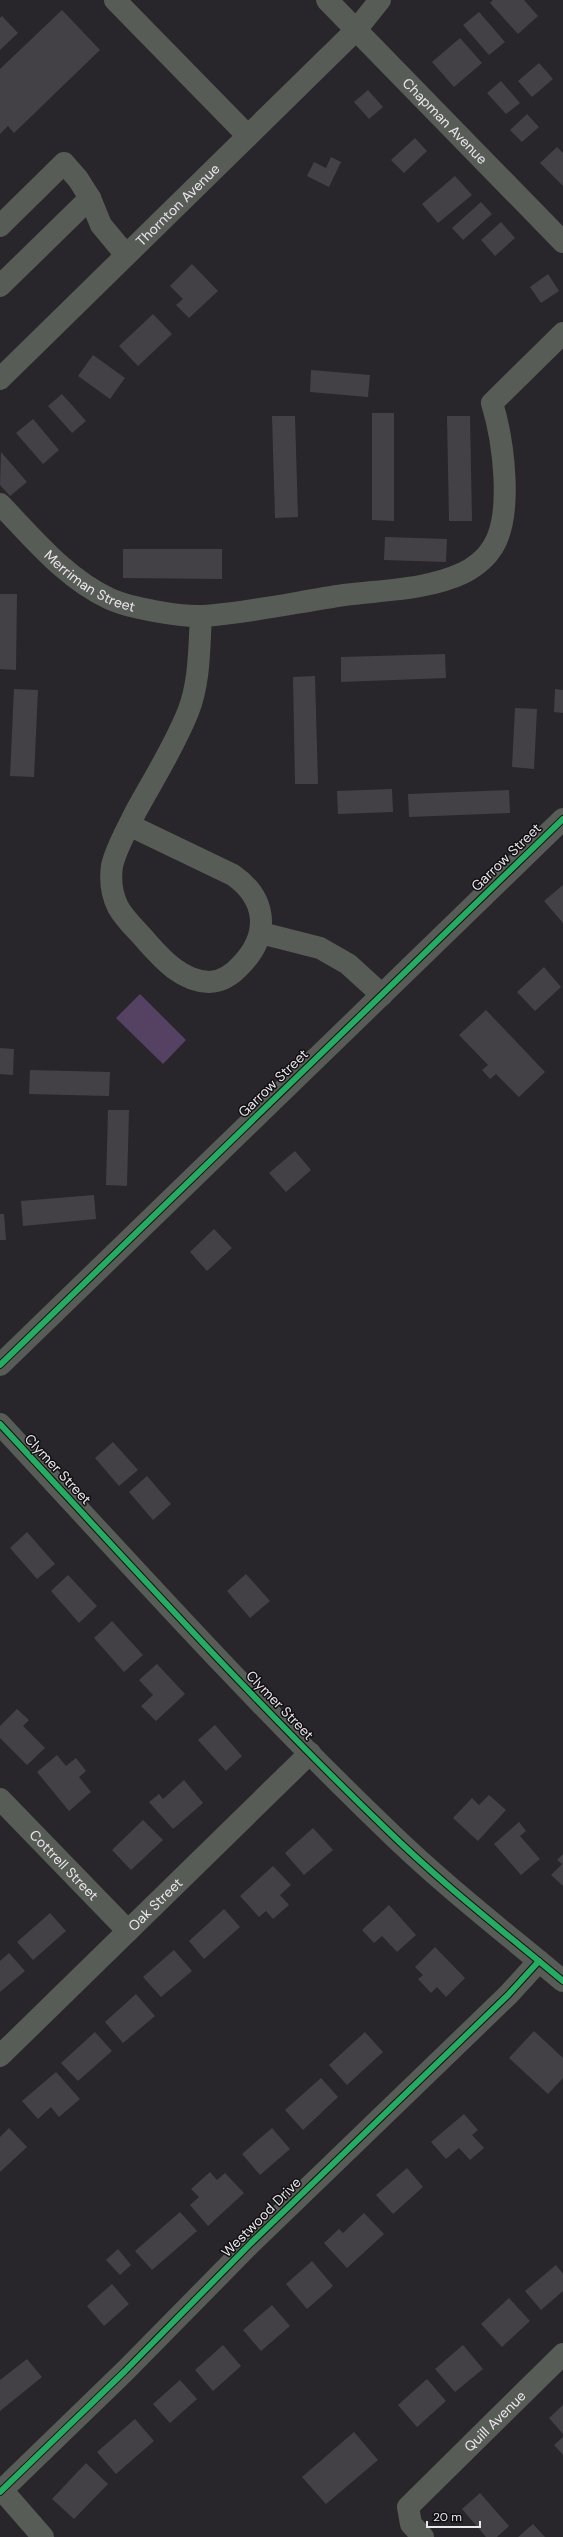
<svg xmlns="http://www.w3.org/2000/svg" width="563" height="2537" viewBox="0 0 563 2537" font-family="'DM Sans',sans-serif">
	<rect width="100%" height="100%" fill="#29262b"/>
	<polygon fill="#554162" points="140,994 186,1040 163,1064 116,1018"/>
	<g fill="#434145">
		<polygon points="493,0 524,0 538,16 518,34 490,3"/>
		<polygon points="62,10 100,50 14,133 8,126 0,134 0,69"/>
		<polygon points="479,12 505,42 489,55 463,25"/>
		<polygon points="2,16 18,33 0,50 0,18"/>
		<polygon points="460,38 482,63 454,87 432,62"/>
		<polygon points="539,63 553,79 532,97 518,81"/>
		<polygon points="501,81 520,103 506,114 487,93"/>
		<polygon points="368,90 383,107 369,119 354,102"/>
		<polygon points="527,114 539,127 522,142 510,130"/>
		<polygon points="415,138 427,151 404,173 391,160"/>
		<polygon points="557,147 563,153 563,186 540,163"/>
		<polygon points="331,157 341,162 329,187 307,176 314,162 326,168"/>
		<polygon points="455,176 472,195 438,223 422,204"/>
		<polygon points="481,202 492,214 463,240 452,228"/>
		<polygon points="501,222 515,238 495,256 481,240"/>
		<polygon points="192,264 218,291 189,318 176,305 183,299 170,286"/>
		<polygon points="548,274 559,291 541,303 530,287"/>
		<polygon points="153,314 172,334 138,366 119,346"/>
		<polygon points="93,355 125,378 110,399 78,376"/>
		<polygon points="311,370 370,375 368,397 310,392"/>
		<polygon points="62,394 86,421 72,433 48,406"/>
		<polygon points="372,413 394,413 394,521 372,520"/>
		<polygon points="272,416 295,416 298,517 275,518"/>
		<polygon points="447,416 470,416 472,521 449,521"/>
		<polygon points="33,419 59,450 43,464 16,433"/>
		<polygon points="1,452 27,482 10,496 0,485"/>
		<polygon points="385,537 447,539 446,562 384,560"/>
		<polygon points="123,549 222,549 222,579 123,578"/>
		<polygon points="0,594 17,594 16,670 0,669"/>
		<polygon points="445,654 446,678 341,682 341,657"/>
		<polygon points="315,676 318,784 295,784 293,677"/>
		<polygon points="14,689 38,690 34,777 10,776"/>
		<polygon points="555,689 563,690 563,713 554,712"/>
		<polygon points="515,708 537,709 534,769 512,767"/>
		<polygon points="392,789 393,812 338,814 337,791"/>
		<polygon points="509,790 510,813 409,817 408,794"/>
		<polygon points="563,885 563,923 544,901"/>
		<polygon points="544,967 561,987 535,1011 517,992"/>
		<polygon points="486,1010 545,1072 519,1097 496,1074 490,1079 482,1070 488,1065 459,1035"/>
		<polygon points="0,1048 14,1049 13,1075 0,1074"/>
		<polygon points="30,1070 110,1072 109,1096 29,1094"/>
		<polygon points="108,1110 129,1110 127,1186 106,1185"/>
		<polygon points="295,1151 311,1170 286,1192 269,1173"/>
		<polygon points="94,1195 96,1219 23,1226 21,1201"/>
		<polygon points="0,1214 4,1214 6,1240 0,1240"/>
		<polygon points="214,1229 232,1248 207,1271 190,1252"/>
		<polygon points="113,1442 138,1470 119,1486 95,1458"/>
		<polygon points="147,1476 171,1504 153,1520 129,1492"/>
		<polygon points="27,1532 55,1564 37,1579 10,1548"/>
		<polygon points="246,1574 270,1601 250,1618 227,1591"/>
		<polygon points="68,1575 97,1606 79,1623 51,1591"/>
		<polygon points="112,1621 143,1655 124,1672 94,1638"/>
		<polygon points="157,1664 185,1694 156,1721 141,1706 153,1695 139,1680"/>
		<polygon points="17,1709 29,1720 23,1726 45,1748 27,1765 0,1738 0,1726"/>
		<polygon points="215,1725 242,1756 226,1771 198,1740"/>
		<polygon points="57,1755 66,1766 76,1758 86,1771 79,1777 91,1792 69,1811 37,1772"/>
		<polygon points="184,1780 203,1803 173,1829 149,1802 159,1794 163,1799"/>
		<polygon points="489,1795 506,1810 478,1841 453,1818 472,1798 479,1805"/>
		<polygon points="143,1820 163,1840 131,1870 112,1850"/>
		<polygon points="519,1822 526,1831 520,1836 540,1859 521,1875 494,1844"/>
		<polygon points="313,1828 333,1850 304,1875 285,1853"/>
		<polygon points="563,1854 563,1886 551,1875 562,1864 557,1860"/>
		<polygon points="273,1866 291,1885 280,1895 289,1905 273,1919 266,1911 259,1917 240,1896"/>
		<polygon points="389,1905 416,1935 397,1952 382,1936 374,1943 362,1930"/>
		<polygon points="224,1909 240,1927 204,1959 189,1941"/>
		<polygon points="50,1913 66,1931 33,1960 17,1942"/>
		<polygon points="435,1947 465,1978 446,1997 437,1987 431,1993 418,1979 423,1975 415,1967"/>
		<polygon points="174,1950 192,1971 161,1997 143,1977"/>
		<polygon points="9,1953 25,1971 0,1992 0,1961"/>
		<polygon points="136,1994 155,2016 123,2043 105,2022"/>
		<polygon points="534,2031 563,2058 563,2078 548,2094 509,2058"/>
		<polygon points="95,2032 112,2051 78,2081 61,2063"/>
		<polygon points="365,2032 383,2052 347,2085 329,2065"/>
		<polygon points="56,2072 80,2099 59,2117 51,2107 38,2119 22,2101"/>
		<polygon points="321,2078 338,2097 303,2130 285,2110"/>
		<polygon points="464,2114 478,2130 472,2135 484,2148 470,2160 459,2148 446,2159 431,2142"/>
		<polygon points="9,2128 27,2147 0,2172 0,2137"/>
		<polygon points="272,2128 290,2149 260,2175 242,2154"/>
		<polygon points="407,2168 423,2187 393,2214 376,2195"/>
		<polygon points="210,2172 217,2180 225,2173 244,2193 208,2226 190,2205 199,2197 191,2189"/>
		<polygon points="180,2212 197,2231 152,2270 135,2251"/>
		<polygon points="364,2213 384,2234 347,2268 324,2243 339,2229 343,2233"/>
		<polygon points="118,2249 131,2265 120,2275 106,2260"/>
		<polygon points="312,2261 333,2286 307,2309 286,2284"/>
		<polygon points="556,2265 563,2274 563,2291 541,2310 525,2291"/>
		<polygon points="112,2284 129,2304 104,2326 87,2306"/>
		<polygon points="509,2298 530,2321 502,2347 481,2324"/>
		<polygon points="272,2305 290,2326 261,2351 243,2330"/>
		<polygon points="223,2345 241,2366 213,2391 195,2370"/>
		<polygon points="463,2345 483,2369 455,2392 435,2369"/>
		<polygon points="27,2359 42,2377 0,2411 0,2380"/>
		<polygon points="427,2379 446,2401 417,2427 398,2405"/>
		<polygon points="180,2380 197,2399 170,2423 153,2404"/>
		<polygon points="563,2405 563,2434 549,2418"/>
		<polygon points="135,2419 154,2441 116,2474 97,2452"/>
		<polygon points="354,2432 378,2460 326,2504 302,2477"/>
		<polygon points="563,2437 563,2455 554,2445"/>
		<polygon points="86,2463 108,2484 74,2519 52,2499"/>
		<polygon points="480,2493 509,2526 497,2537 486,2537 462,2509"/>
		<polygon points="533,2524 545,2537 518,2537"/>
	</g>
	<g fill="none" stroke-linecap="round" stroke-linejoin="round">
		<g stroke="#585c56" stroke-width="22">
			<polyline points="115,0 248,136"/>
			<path id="s1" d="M 327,0 L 563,242"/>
			<polyline points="0,226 64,163 78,179 90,198 101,225 126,255"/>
			<polyline points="0,286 90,198"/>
			<path id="s2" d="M 0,379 L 356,30 L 380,0"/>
			<path id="s3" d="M 0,504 C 33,538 66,579 110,599 C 130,608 180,617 202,616 C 249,613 297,602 344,595 C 382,590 427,590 463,573 C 472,569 485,559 490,551 C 515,519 503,439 492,403 L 563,333"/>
			<path d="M 129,825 L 233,875 C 267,899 270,934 242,964 C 234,973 222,982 209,982 C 182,981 163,960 147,942 C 138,931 125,920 118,907 C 112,895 110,880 112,866 C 116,848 127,830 135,813 C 153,780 174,747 188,712 C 200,682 199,647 201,616"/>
			<polyline points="261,933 320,948 348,964 382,995"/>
			<polyline points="0,1365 563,819"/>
			<path d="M 0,1424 C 127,1561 251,1699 385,1828 C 441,1883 503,1931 563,1981"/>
			<path id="s4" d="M 0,1799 L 128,1931"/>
			<path id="s5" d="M 0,2056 L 310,1753"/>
			<polyline points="2,2490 43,2537"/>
			<polyline points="0,2492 125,2371 251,2243 508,1995 539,1961"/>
			<path id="s6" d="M 423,2537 L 411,2524 L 408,2507 L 563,2354"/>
		</g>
		<g stroke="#110f12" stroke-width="8">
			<g id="cycleway">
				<polyline points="0,1365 563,819"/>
				<path d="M 0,1424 C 127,1561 251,1699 385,1828 C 441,1883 503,1931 563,1981"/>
				<polyline points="0,2492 125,2371 251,2243 508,1995 539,1961"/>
			</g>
		</g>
		<use href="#cycleway" stroke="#26ab63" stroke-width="6"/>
	</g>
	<g text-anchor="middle" stroke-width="3" stroke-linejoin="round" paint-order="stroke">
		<g font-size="14" fill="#eae7ec" stroke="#110f12">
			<text dy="5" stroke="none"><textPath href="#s1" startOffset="169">Chapman Avenue</textPath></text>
			<text dy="5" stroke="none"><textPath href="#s2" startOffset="249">Thornton Avenue</textPath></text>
			<text dy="5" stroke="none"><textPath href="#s3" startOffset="120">Merriman Street</textPath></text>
			<text transform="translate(506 857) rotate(-44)" y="5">Garrow Street</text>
			<text transform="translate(273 1083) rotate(-44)" y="5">Garrow Street</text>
			<text transform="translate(58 1469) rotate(47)" y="5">Clymer Street</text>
			<text transform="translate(280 1705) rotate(46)" y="5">Clymer Street</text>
			<text dy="5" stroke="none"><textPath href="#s4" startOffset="92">Cottrell Street</textPath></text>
			<text dy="5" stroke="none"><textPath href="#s5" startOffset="217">Oak Street</textPath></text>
			<text transform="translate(261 2217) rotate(-45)" y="5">Westwood Drive</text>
			<text dy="5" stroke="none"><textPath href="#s6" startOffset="157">Quill Avenue</textPath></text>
		</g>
	</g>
	<path d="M427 2521v6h53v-6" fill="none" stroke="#eae7ec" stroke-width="2"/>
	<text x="433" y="2521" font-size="12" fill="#eae7ec" stroke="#110f12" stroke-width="3" paint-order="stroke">20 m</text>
</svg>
